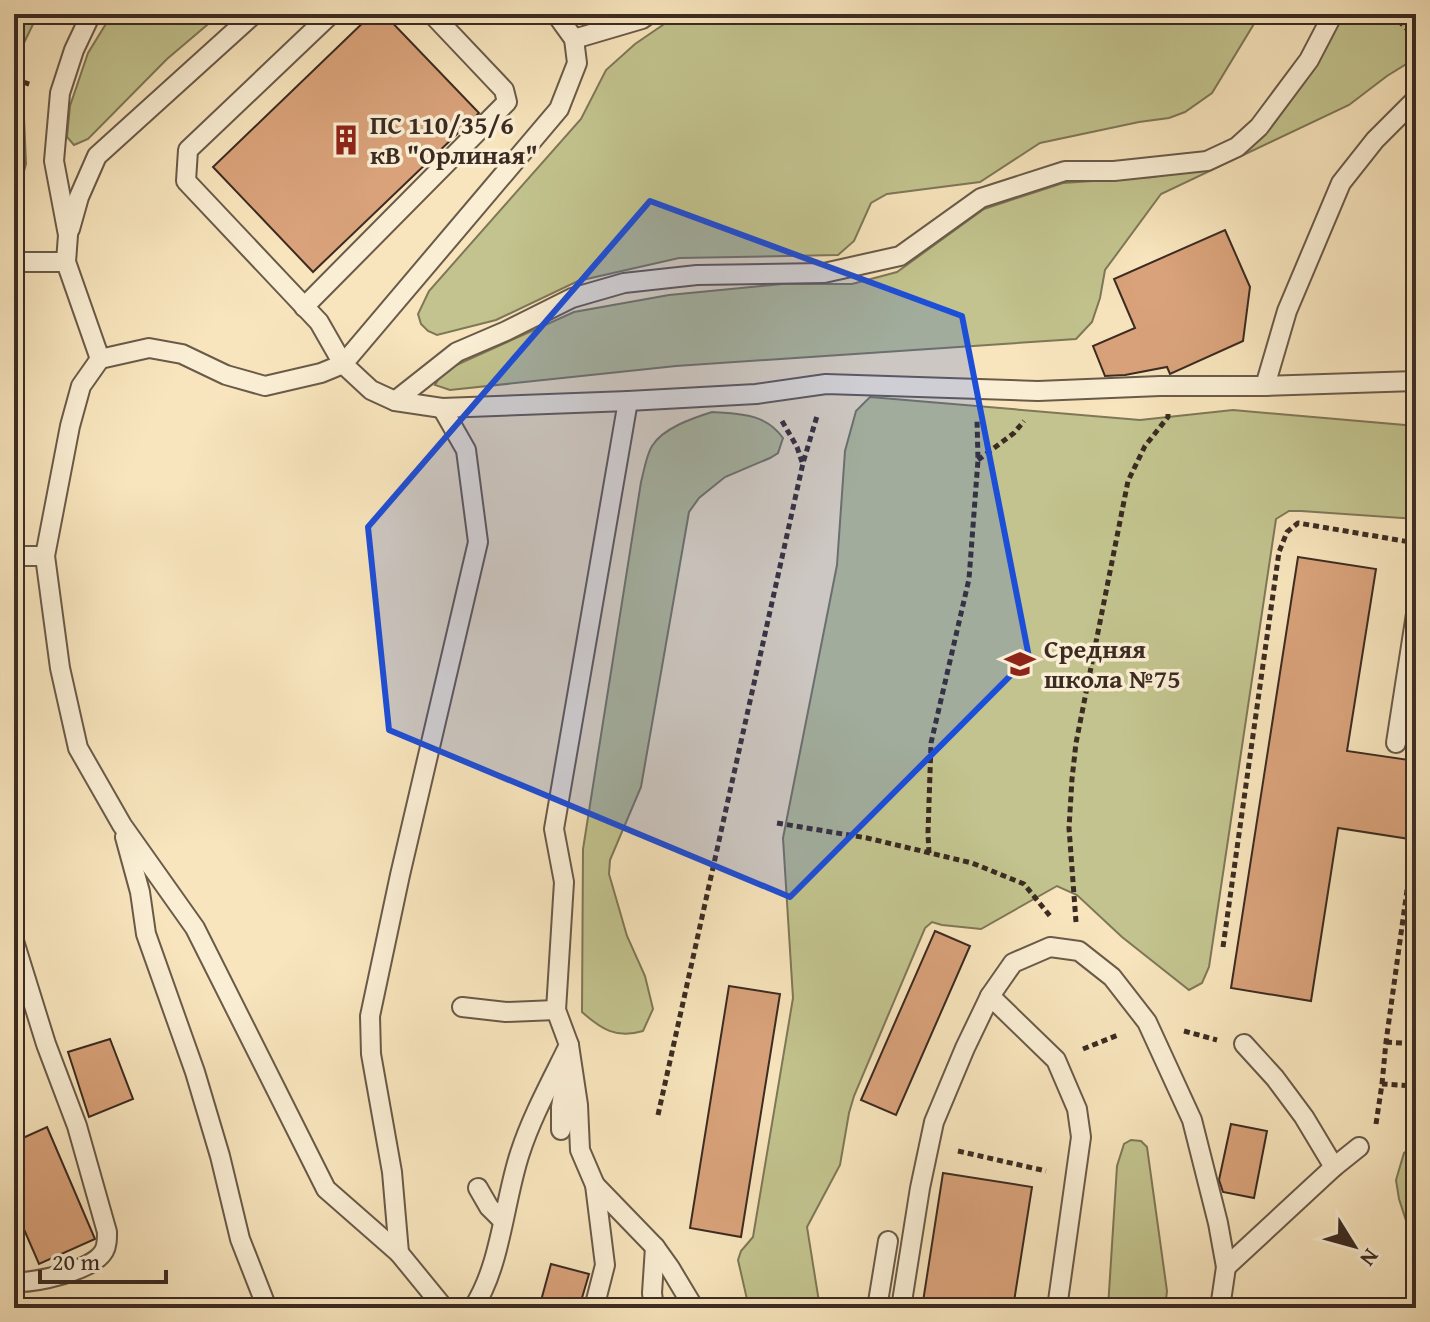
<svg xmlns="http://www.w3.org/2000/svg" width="1430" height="1322" viewBox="0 0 1430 1322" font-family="'Gentium Book Plus',serif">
	<rect width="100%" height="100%" fill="#f8e5bd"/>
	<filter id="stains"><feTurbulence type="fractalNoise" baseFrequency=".0025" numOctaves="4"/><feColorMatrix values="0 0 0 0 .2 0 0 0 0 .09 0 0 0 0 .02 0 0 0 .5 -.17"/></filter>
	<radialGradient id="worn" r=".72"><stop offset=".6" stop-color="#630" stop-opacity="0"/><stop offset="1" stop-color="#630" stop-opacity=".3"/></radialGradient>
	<g fill="#c2c38e" stroke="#7e7758" stroke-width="2">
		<polygon points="14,14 38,14 21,49 26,164 14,208"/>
		<polygon points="112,14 220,14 167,59 88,139 74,145 67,137 70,106 88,53"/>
		<polygon points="679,14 1260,14 1212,93 1185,112 1169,118 1139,122 1040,143 980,182 887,194 871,203 854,241 838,255 679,258 578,281 496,320 437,335 428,331 421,324 418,314 429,291 581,119 606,70 635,44"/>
		<polygon points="1339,14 1416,14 1416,58 1387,76 1349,105 1161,194 1105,270 1100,298 1092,322 1076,339 676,366 450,390 435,385 443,371 574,312 669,295 782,284 852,284 897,272 984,209 1063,183 1153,177 1206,167 1238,154"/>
		<polygon points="870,397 1140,420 1233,410 1416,426 1416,519 1301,511 1289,511 1276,519 1209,967 1202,983 1189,990 1122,937 1077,895 1057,886 981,929 942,925 932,922 925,928 854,1096 849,1113 840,1165 807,1227 820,1308 749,1308 738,1260 741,1251 753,1237 793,998 783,838 837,565 845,451 856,411"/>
		<path d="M 712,412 C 740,414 765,413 783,438 L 778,453 L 770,458 L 725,477 L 699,498 L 689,512 L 641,787 L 610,860 L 609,874 L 627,936 L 645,976 L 653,1009 L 643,1031 C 616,1039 601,1029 582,1012 L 583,849 L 641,482 C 644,471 646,456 652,446 C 663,428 693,418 712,412 Z"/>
		<polygon points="1131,1140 1141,1141 1147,1147 1167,1291 1165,1308 1108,1308 1117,1166 1124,1144"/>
		<polygon points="1416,1145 1416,1308 1408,1308 1413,1271 1414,1245 1399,1199 1396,1180 1404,1153"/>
	</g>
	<g fill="#d9a27a" stroke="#3b2b22" stroke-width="2">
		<polygon points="372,14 384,14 479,113 313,272 213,167"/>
		<polygon points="1225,230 1250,287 1243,341 1170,374 1167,367 1125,375 1105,376 1093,346 1135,328 1114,279"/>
		<polygon points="1298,557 1376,569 1347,751 1416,761 1416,840 1338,828 1311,1001 1231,988"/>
		<polygon points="935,931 970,946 896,1115 861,1100"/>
		<polygon points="729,986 780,994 741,1237 690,1228"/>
		<polygon points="110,1039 133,1099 89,1117 68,1052"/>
		<polygon points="1231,1124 1267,1131 1254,1198 1223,1192 1219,1180"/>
		<polygon points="47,1127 95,1239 39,1264 23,1227 14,1231 14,1142"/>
		<polygon points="943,1173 1032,1187 1013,1308 922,1308"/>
		<polygon points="551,1264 589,1274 579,1308 539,1308"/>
	</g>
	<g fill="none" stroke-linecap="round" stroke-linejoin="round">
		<g stroke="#6a5a49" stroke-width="22">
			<g id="service">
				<polyline points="91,14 74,50 60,93 54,161 68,235 66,262 100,359 149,348 182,354 226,375 265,386 321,373 343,364 559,109 577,63 574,39 556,14"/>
				<polyline points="331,14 188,150 186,181 319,322 343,364 371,390 395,401 442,408 628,401 756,394 826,384 1038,391 1160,386 1265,386 1416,381"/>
				<polyline points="574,39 642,19 649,14"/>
				<polyline points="70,229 79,197 97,156 254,14"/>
				<polyline points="14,262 66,262"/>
				<polyline points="304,307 507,102 504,90 432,14"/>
				<polyline points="1265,386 1287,311 1341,183 1375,140 1416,99"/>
				<polyline points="395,401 457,352 506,331 572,298 624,283 697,275 824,273 900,256 981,198 1065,171 1114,171 1207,161 1237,147 1259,127 1309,60 1333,14"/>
				<polyline points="14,556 45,556 70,426 81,386 100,359"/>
				<polyline points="45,556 60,668 78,748 122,825 195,928 326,1189 399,1253 444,1308"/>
				<polyline points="1396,743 1416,614"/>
				<polyline points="125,837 140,892 146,934 195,1072 220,1156 240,1239 267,1308"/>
				<path d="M 14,941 L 46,1044 L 77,1126 L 107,1232 C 107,1239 107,1246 104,1251 C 93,1271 35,1283 14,1282"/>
				<polyline points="990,996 1056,1060 1077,1109 1081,1137 1057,1308"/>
				<polyline points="462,1007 506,1012 556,1010"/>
				<polyline points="1244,1044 1275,1078 1304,1117 1334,1167"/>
				<polyline points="569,1045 578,1105 580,1150 595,1185 605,1265 594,1308"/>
				<polyline points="561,1130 561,1107 567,1068"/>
				<polyline points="595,1185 655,1247 670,1268 694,1308"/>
				<polyline points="478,1188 489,1207 503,1221"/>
				<polyline points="399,1253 392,1172 371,1054 370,1016 400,875 478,542 466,450 442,408"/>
				<path d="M 473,1308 C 501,1266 504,1201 520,1153 C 532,1116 552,1080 569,1045 L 556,1010 L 564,882 L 554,829 L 628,401"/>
				<polyline points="654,1308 652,1293 655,1247"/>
				<polyline points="877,1308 888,1241"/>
				<polyline points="901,1308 920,1188 934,1122 965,1048 990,996 1013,963 1050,947 1079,951 1112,977 1147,1022 1192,1120 1218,1223 1226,1267 1334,1167 1359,1147"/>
				<polyline points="1220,1308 1226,1267"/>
			</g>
		</g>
		<g stroke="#3b2b22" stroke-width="5" stroke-dasharray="6 4" stroke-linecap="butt">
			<polyline points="1391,14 1416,37"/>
			<polyline points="14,79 32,85"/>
			<polyline points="782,421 797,447 802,462"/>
			<polyline points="978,460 1014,433 1024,421"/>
			<polyline points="777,823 867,838 972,863 1024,884 1050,916"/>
			<polyline points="929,853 928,833 931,743 969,579 978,460 977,419"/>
			<polyline points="1076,922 1069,828 1072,779 1076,743 1128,481 1145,446 1168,417 1168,414"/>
			<polyline points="1223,947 1279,552 1287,532 1298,523 1416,543"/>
			<polyline points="1184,1031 1217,1040"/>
			<polyline points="1386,1042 1416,1044"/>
			<polyline points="1083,1049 1118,1035"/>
			<polyline points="1382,1084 1386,1042 1408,883"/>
			<polyline points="658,1115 803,463 817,416"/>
			<polyline points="1376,1124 1382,1084 1416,1086"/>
			<polyline points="958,1151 1046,1171"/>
		</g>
		<use href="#service" stroke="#faeed4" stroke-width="18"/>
	</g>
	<path fill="#1d4ed8" fill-opacity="0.2" stroke="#1d4ed8" stroke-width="6" stroke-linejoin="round" d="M 650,201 L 962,316 L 1029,657 L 790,897 L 389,730 L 368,527 Z"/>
	<defs>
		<g id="building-bare" transform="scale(2.4)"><path d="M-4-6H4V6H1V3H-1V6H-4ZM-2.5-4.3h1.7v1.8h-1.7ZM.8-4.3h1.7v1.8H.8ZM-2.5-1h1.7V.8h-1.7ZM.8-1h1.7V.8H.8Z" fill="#8f2418" stroke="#faeed4" stroke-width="2.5" paint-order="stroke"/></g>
		<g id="school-bare" transform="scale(2.4)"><path d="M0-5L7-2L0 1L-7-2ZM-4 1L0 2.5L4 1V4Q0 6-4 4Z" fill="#8f2418" stroke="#faeed4" stroke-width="2.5" paint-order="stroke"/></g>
	</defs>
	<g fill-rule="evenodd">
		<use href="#building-bare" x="346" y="140"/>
		<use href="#school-bare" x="1020" y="664"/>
	</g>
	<g text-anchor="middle" stroke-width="7" stroke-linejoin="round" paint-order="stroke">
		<g font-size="26" font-weight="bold" fill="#3b2b22" stroke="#faeed4" text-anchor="start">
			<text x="370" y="134">ПС 110/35/6<tspan x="370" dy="30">кВ "Орлиная"</tspan></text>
			<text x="1044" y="658">Средняя<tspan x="1044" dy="30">школа №75</tspan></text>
		</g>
	</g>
	<rect width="1430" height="1322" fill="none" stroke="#f8e5bd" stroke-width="48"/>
	<rect x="16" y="16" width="1398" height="1290" fill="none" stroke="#3b2b22" stroke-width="4"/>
	<rect x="24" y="24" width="1382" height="1274" fill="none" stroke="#3b2b22" stroke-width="2"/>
	<g transform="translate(1354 1246) rotate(127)" stroke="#faeed4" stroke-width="6" paint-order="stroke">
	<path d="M0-6L14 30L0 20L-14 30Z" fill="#3b2b22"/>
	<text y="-12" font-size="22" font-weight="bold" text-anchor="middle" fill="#3b2b22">N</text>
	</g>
	<path d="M40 1270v12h126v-12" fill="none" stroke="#3b2b22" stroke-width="4"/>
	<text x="52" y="1270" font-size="24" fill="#3b2b22" stroke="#faeed4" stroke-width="6" paint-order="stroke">20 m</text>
	<rect width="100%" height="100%" filter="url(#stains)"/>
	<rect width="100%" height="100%" fill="url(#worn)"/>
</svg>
